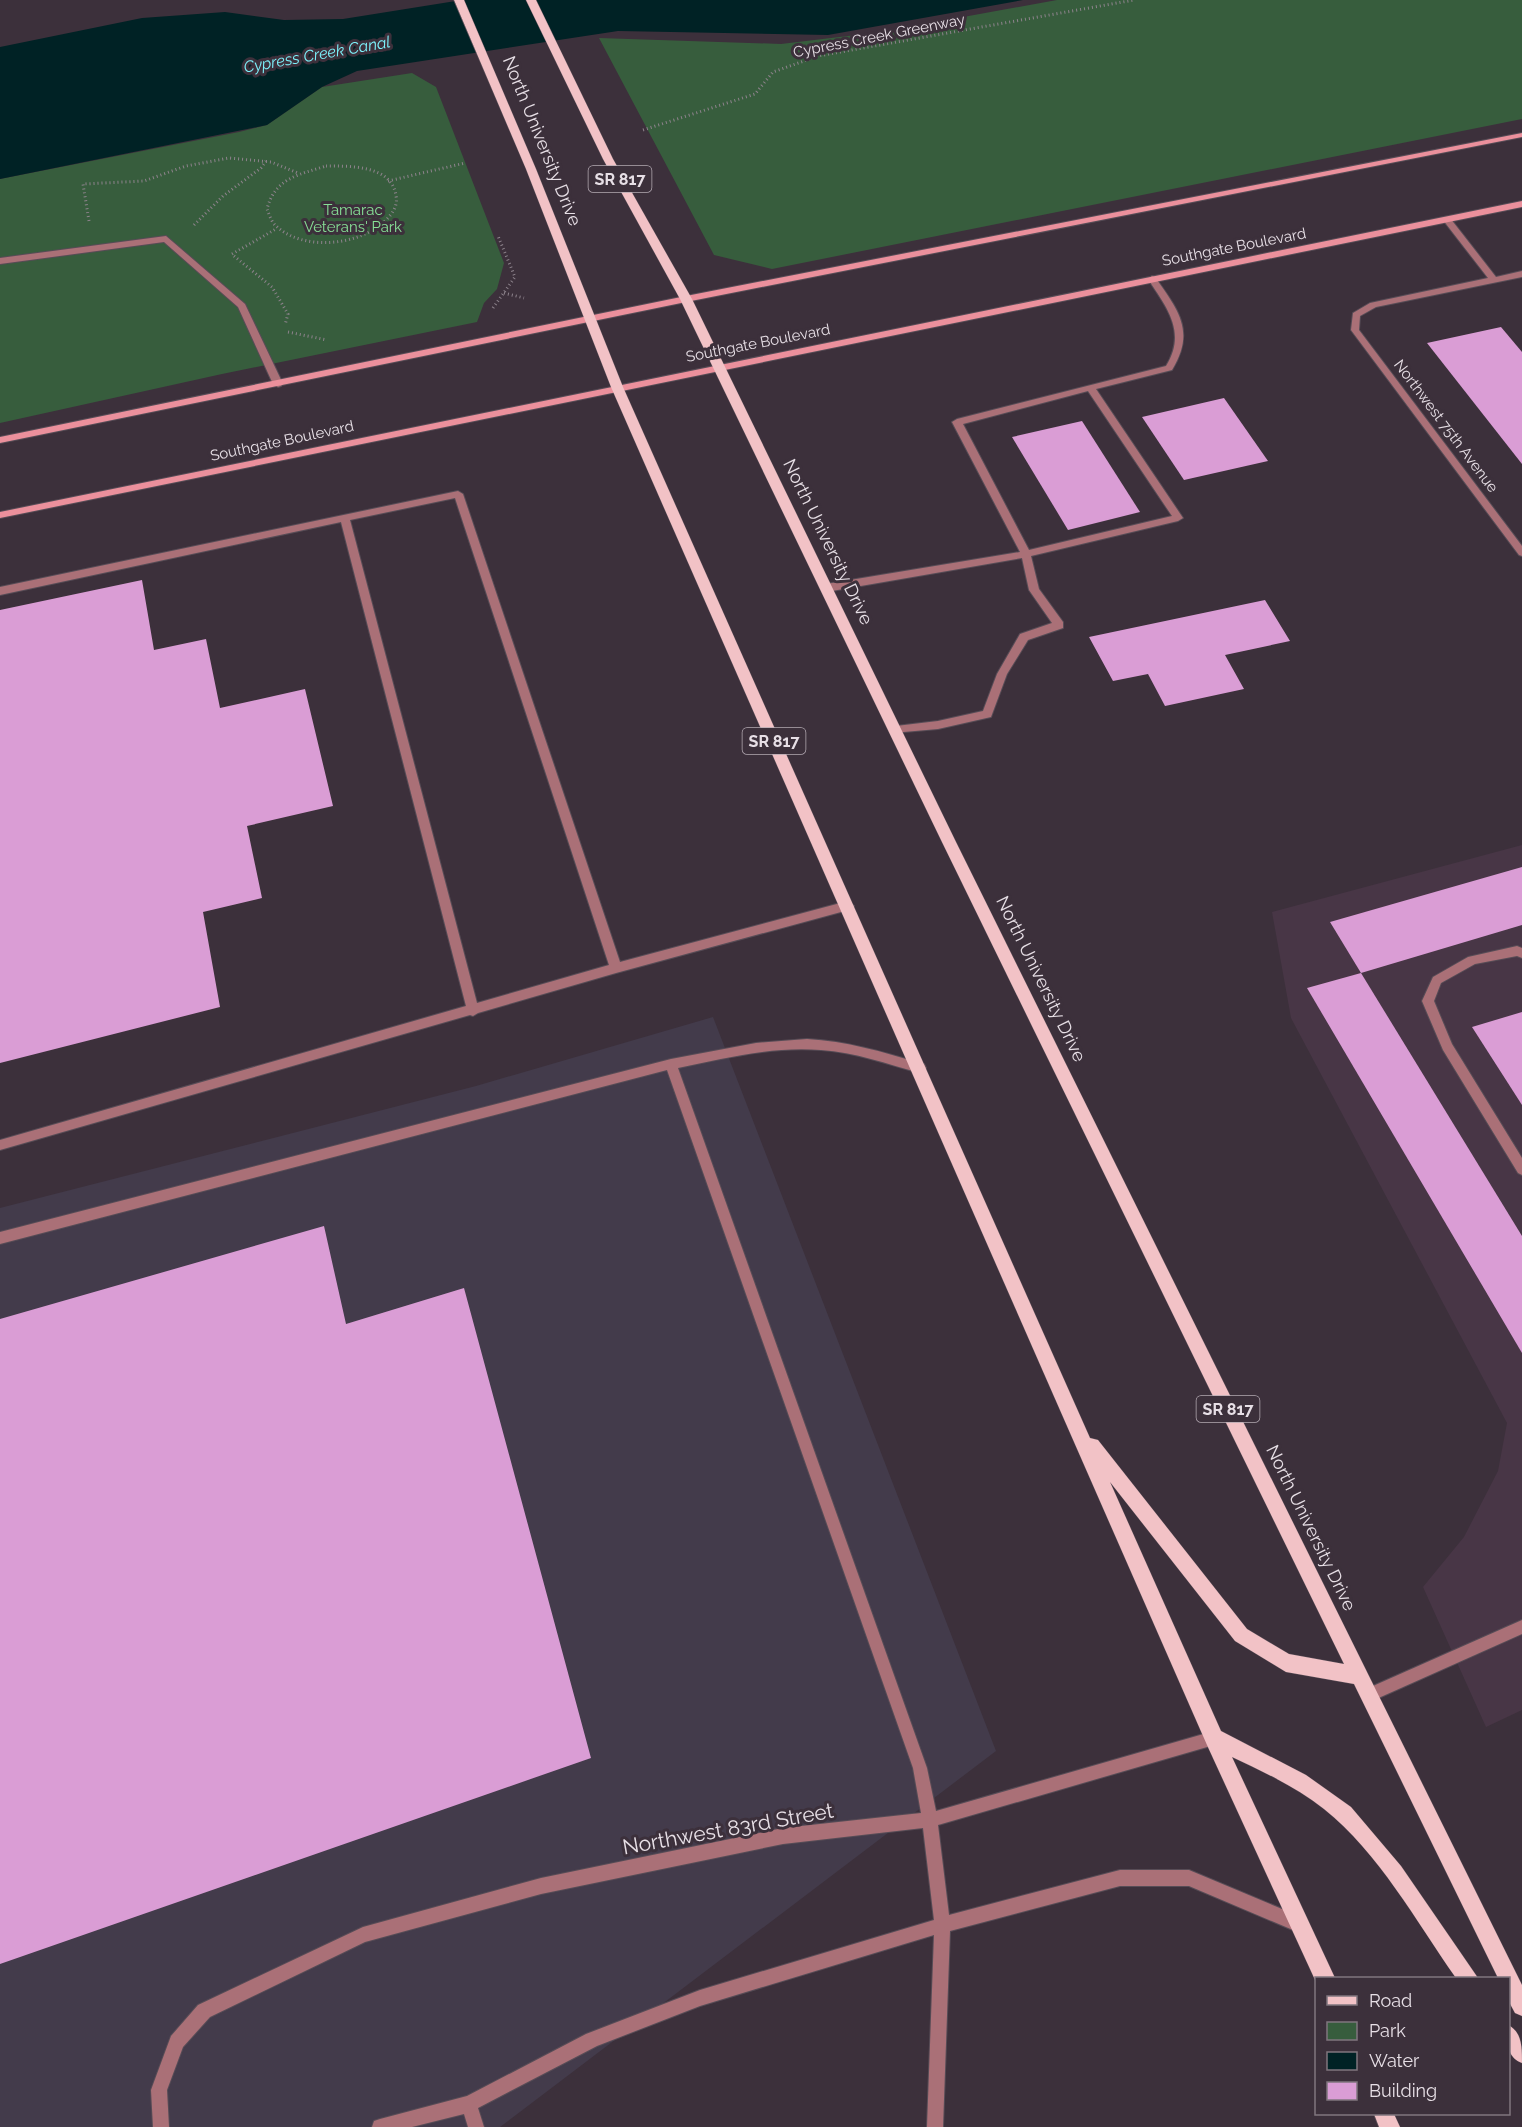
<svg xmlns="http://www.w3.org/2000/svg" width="1522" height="2127" viewBox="0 0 1522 2127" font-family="Raleway,sans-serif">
	<rect width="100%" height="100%" fill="#3c303b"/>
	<polygon fill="#483646" points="1522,845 1522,1710 1486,1727 1423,1587 1464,1537 1498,1471 1507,1423 1291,1018 1272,912"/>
	<polygon fill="#433b4b" points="713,1017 996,1751 500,2127 0,2127 0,1208 476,1086"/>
	<g fill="#375d3d">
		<polygon points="1057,0 1522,0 1522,119 772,269 714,255 599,38 781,44 881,32"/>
		<polygon points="412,73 436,87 504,263 497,289 484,303 477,322 222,374 0,423 0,179 239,132 267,125 322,87"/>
	</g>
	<polygon fill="#002225" points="462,0 1023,0 828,35 618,31 357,71 322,87 267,125 0,179 0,47 142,18 225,12 284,20 343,19"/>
	<g fill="#da9dd5">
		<polygon points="1501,327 1522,352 1522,464 1427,343"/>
		<polygon points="1224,398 1268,461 1184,480 1142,417"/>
		<polygon points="1082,421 1140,512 1068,530 1012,437"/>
		<polygon points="142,580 154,650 206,639 220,708 305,689 333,806 247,826 262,898 203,912 220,1007 0,1063 0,610"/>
		<polygon points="1265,600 1290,641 1225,655 1244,689 1165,706 1148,674 1113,681 1089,637"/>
		<polygon points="1522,867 1522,925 1361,973 1330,922"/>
		<polygon points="1361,973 1522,1236 1522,1353 1307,988"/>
		<polygon points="1522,1012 1522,1105 1472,1027"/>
		<polygon points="324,1226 346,1324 464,1288 591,1758 0,1964 0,1319"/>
	</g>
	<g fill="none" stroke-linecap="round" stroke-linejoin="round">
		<g stroke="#574c56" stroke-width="2">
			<g id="lane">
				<polygon points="1447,217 1450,218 1496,277 1522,271 1522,277 1376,307 1360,316 1359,330 1522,546 1522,556 1519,555 1351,330 1353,313 1370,303 1488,278 1443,220"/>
				<polygon points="166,236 245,304 283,384 281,386 278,387 273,384 238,307 164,242 0,264 0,258"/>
				<path d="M 1152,276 L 1155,277 C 1178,310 1196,331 1172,370 L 1096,389 L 1183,518 L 1178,521 L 1031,556 L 1039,589 L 1063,622 L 1063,628 L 1028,640 L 1007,674 L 991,717 L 938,729 L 892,733 L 891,730 L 892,727 L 896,726 L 938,721 L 983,711 L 997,674 L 1020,634 L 1052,623 L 1029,590 L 1022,558 L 826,592 L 821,588 L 826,584 L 1020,552 L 952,422 L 957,419 L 1166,366 C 1187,332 1167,308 1148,279 ZM 1088,391 L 1172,516 L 1029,550 L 963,424 Z"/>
				<path d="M 458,491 L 463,494 L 620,962 L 848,901 L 854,906 L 852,909 L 616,973 L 478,1013 L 473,1016 L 470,1015 L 0,1150 L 0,1140 L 466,1006 L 341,522 L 0,595 L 0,587 ZM 455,498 L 609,965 L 477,1003 L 350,520 Z"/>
				<polygon points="1517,946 1522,948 1522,958 1517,956 1475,964 1441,983 1434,1001 1452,1044 1522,1158 1522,1175 1518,1173 1443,1050 1422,1001 1433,977 1468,957"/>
				<path d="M 807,1039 C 846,1041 883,1052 920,1063 L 924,1064 L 926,1068 L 924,1072 L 920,1073 C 887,1064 855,1052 821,1050 C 773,1046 725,1058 678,1068 L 927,1768 L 936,1811 L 1214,1731 L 1219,1733 L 1221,1738 L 1219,1743 L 1214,1745 L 938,1825 L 949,1915 L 1120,1870 L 1189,1870 L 1306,1919 L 1308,1925 L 1306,1931 L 1300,1933 L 1189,1886 L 1120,1886 L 950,1931 L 943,2127 L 927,2127 L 934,1935 L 700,2006 L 597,2046 L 478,2108 L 484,2127 L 468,2127 L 464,2114 L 412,2127 L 372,2127 L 374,2121 L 380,2119 L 467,2096 L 586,2034 L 700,1990 L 934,1920 L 923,1828 L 783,1844 L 541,1894 L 365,1942 L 210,2017 L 183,2047 L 167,2090 L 169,2127 L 153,2127 L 151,2090 L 171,2036 L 198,2005 L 363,1927 L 541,1878 L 783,1828 L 921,1813 L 913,1768 L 667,1070 L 0,1244 L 0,1232 L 671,1059 L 756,1043 Z"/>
				<polygon points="1522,1620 1522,1634 1374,1700 1369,1702 1364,1700 1362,1695 1364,1690"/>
			</g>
		</g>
		<g stroke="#574c56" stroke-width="2">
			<g id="secondary">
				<polygon points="1522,133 1522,137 686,302 0,443 0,437 686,296"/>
				<polygon points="1522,201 1522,207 0,518 0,512"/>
			</g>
		</g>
		<g stroke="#574c56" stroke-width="1">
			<g id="primary">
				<path d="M 454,0 L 464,0 L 536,169 L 623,387 L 1090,1438 L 1098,1440 L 1247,1629 L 1289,1654 L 1344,1664 L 941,840 L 680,299 L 603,159 L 526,0 L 536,0 L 613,159 L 692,299 L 955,840 L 1522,1985 L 1522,2016 L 1515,2013 L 1508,2000 L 1508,1978 L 1498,1978 L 1354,1684 L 1286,1672 L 1235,1641 L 1110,1482 L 1221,1731 L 1306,1775 L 1351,1807 L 1401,1866 L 1478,1978 L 1456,1978 C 1416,1921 1379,1853 1324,1809 C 1296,1787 1264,1772 1232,1757 L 1335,1978 L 1316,1978 L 1316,1982 L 1207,1745 L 611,387 L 526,169 Z"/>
				<path d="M 1508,2025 C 1522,2032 1522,2047 1522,2063 C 1505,2056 1508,2041 1508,2025 Z"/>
				<polygon points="1374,2114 1394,2114 1400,2127 1379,2127"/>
			</g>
		</g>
		<g stroke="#8d838c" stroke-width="3" stroke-dasharray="1 3" stroke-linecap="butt">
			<polyline points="643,130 755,94 773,72 818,56 1134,0"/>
			<path d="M 326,166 C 350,166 392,165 396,196 C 398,205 393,213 386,220 C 360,246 302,252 275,225 C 271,221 269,214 267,209 C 275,178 298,175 326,166 Z"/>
			<polyline points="388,181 465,163"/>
			<polyline points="89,221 83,184 144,181 186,166 229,158 271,162 298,173"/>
			<polyline points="194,225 223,196 261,168 266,161"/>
			<polyline points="232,254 276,229"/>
			<polyline points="234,256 272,287 288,314 285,325"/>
			<polyline points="504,293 524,298"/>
			<polyline points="493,308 515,277 498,236"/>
			<polyline points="288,332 327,340"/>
		</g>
		<use href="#lane" fill="#aa7077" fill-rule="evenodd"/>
		<use href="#secondary" fill="#eb909c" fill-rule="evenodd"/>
		<use href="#primary" fill="#f2c2c6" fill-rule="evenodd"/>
	</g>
	<g text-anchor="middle" stroke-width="6" stroke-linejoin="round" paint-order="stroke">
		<g font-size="15" fill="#e7dfe6" stroke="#3c303b">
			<text transform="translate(879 36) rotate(-11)" y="5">Cypress Creek Greenway</text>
			<text transform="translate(1234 247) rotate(-11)" y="5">Southgate Boulevard</text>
			<text transform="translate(758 343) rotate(-11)" y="5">Southgate Boulevard</text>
			<text transform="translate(1446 426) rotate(53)" y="5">Northwest 75th Avenue</text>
			<text transform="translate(282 441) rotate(-12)" y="5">Southgate Boulevard</text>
		</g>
		<g font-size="15" fill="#87e096" stroke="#3c303b">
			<text x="353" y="215">Tamarac<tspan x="353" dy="17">Veterans' Park</tspan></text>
		</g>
		<g font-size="16" font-style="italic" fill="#7df3fc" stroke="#3c303b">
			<text transform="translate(317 54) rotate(-10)" y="6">Cypress Creek Canal</text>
		</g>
		<g fill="#3c303b" stroke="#b4aab3" stroke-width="1.5">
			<rect x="588.5" y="166" width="63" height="26" rx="4.5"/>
			<rect x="742.5" y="728" width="63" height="26" rx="4.5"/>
			<rect x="1196.5" y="1396" width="63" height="26" rx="4.5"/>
		</g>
		<g font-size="16" font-weight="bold" fill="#e7dfe6">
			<text x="620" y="185">SR 817</text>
			<text x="774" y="747">SR 817</text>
			<text x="1228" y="1415">SR 817</text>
		</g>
		<g font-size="18" fill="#e7dfe6" stroke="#3c303b">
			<text transform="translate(542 141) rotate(68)" y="6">North University Drive</text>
			<text transform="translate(828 542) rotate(64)" y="6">North University Drive</text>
			<text transform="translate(1041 979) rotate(64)" y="6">North University Drive</text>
			<text transform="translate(1311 1528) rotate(64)" y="6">North University Drive</text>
		</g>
		<g font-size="21" fill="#e7dfe6" stroke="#3c303b">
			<text transform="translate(728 1829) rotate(-10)" y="7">Northwest 83rd Street</text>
		</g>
	</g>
	<rect x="1315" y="1977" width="195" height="138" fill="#3c303b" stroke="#80767f" stroke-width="1.5"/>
	<rect x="1327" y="1996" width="30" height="9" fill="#f2c2c6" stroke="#80767f" stroke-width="1.5"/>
	<text x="1369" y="2007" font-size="18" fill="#e7dfe6">Road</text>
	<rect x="1327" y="2022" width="30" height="18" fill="#375d3d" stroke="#80767f" stroke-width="1.5"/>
	<text x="1369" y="2037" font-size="18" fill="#e7dfe6">Park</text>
	<rect x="1327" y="2052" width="30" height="18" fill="#002225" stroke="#80767f" stroke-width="1.5"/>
	<text x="1369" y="2067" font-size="18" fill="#e7dfe6">Water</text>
	<rect x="1327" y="2082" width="30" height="18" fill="#da9dd5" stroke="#80767f" stroke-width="1.5"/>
	<text x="1369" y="2097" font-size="18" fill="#e7dfe6">Building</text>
</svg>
